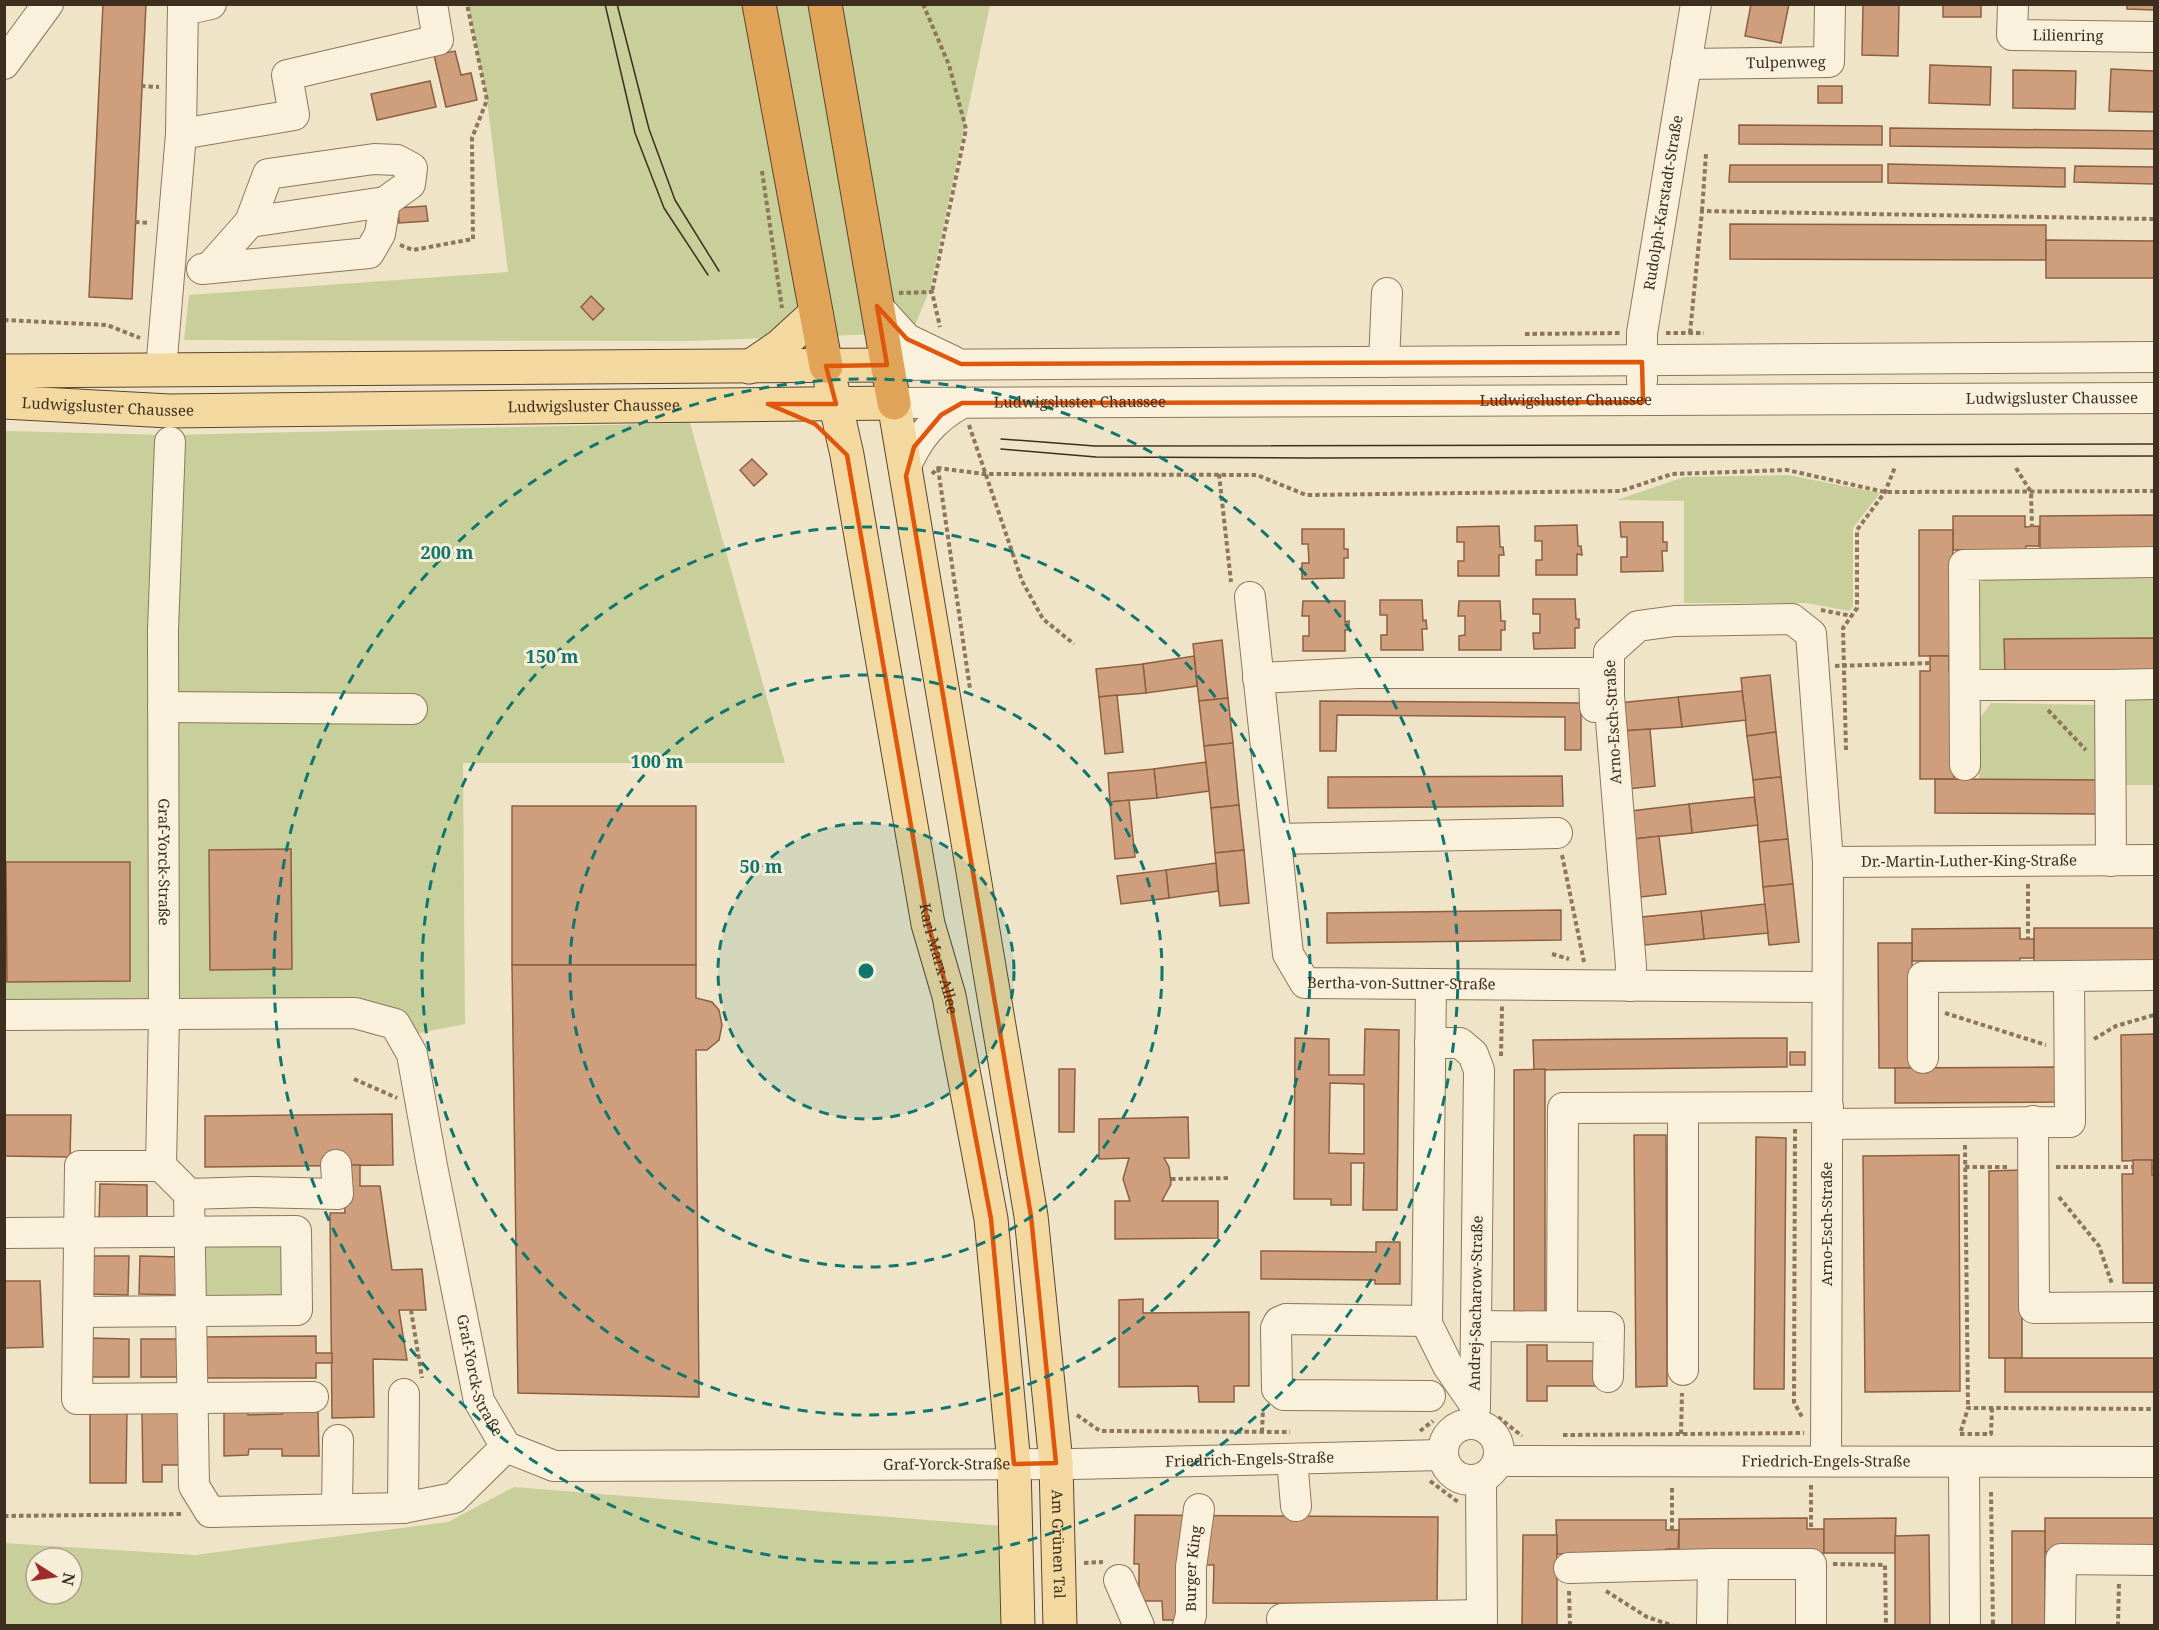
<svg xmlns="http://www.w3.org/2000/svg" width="2159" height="1630" viewBox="0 0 2159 1630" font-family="'Noto Serif',serif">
	<rect width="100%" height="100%" fill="#f0e4c8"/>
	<g fill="#c9cf9b" fill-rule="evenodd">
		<polygon points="468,5 990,5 930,289 912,333 685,341 184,340 189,295 508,272 487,100"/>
		<polygon points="690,423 785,763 463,763 465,1024 414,1034 355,1013 5,1015 5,431 170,435"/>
		<polygon points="1788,475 1880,493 1853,528 1853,607 1849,611 1807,603 1684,603 1684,501 1617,500 1684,477"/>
		<polygon points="2154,572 2154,638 2005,639 2005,674 1975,675 1974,591 1988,574"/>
		<polygon points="2120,698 2154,698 2154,785 2118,785"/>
		<polygon points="1991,703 2096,705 2097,780 1979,779 1979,719"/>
		<polygon points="296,1231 297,1310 190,1311 190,1233"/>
		<path d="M 514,1487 L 1003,1526 L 1003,1625 L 5,1625 L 4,1543 L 195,1555 L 448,1522 ZM 36,1558 L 72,1558 L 72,1594 L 36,1594 Z"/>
	</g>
	<g fill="#cf9f7d" stroke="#8d5f41" stroke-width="1.5" fill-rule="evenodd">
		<polygon points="103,4 146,4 132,299 89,297"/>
		<polygon points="1751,4 1789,4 1781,43 1745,36"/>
		<polygon points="1863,4 1899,4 1898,56 1862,55"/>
		<rect x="1943" y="4" width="38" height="13"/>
		<polygon points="2127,4 2154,4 2154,10 2127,9"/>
		<polygon points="455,51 461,75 471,73 477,100 446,107 434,55"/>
		<polygon points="1930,65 1991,67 1990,105 1929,103"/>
		<polygon points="2111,69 2154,71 2154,112 2109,111"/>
		<polygon points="2013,70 2076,71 2075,109 2013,108"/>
		<polygon points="430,81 436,107 377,120 371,94"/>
		<rect x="1818" y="86" width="24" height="17"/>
		<polygon points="1739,125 1882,126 1882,145 1739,144"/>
		<polygon points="1890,128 2154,131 2154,149 1890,146"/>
		<polygon points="1888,164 2065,168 2065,187 1888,183"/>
		<polygon points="1730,165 1882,165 1882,182 1729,182"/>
		<polygon points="2075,166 2154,167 2154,184 2074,182"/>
		<polygon points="426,206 428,221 399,223 398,208"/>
		<polygon points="1730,224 2046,225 2046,260 1730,259"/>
		<polygon points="2046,240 2154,241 2154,278 2046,278"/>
		<polygon points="591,296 604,309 593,320 581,307"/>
		<polygon points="752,459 767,474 754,486 740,470"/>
		<polygon points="2154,515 2154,550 2040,550 2040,516"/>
		<polygon points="1953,516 2025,516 2025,527 2039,526 2039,546 2026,546 2025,550 1953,550"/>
		<polygon points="1620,522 1663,522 1663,542 1667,542 1667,551 1662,551 1663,571 1621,572 1621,557 1627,557 1627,537 1621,537"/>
		<polygon points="1577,525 1578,546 1581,546 1582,555 1577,554 1577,575 1536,575 1536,560 1542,560 1542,541 1535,541 1535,526"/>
		<polygon points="1499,526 1500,547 1503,547 1504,555 1499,555 1499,576 1458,576 1458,561 1464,561 1464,542 1457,542 1457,527"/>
		<polygon points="1302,529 1344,529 1344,549 1348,549 1348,558 1344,558 1344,578 1302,579 1302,563 1309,563 1308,544 1302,544"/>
		<polygon points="1919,530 1953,530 1952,656 1919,656"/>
		<polygon points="1533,599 1575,599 1576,619 1579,619 1579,628 1575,628 1575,648 1534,649 1533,633 1540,633 1540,614 1533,614"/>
		<polygon points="1380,600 1422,600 1423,621 1426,620 1427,629 1422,629 1423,650 1381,650 1381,635 1387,635 1387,615 1380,615"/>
		<polygon points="1303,601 1345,601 1345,622 1349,621 1349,630 1345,630 1345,651 1303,651 1303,636 1309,636 1309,616 1302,616"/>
		<polygon points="1459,601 1500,601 1501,621 1505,621 1505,630 1501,630 1501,650 1459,650 1459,636 1465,635 1465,616 1458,616"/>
		<polygon points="2154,638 2154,672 2005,674 2004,639"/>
		<polygon points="1222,640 1228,698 1199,701 1193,644"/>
		<polygon points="1194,656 1197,686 1146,693 1143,664"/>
		<polygon points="1930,656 1949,656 1949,671 1954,671 1954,779 1920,779 1920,671 1930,671"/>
		<polygon points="1143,664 1146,693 1099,697 1096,669"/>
		<polygon points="1770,675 1776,732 1747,736 1741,678"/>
		<polygon points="1742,691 1746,720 1682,727 1678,697"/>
		<polygon points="1117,695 1123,752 1105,754 1099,697"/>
		<polygon points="1678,697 1682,727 1622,731 1618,703"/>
		<polygon points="1228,698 1233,743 1204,746 1199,701"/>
		<polygon points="1320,701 1581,703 1581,750 1565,750 1565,717 1337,715 1336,751 1320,751"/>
		<polygon points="1650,729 1655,786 1628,789 1622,731"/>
		<polygon points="1776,732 1781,777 1753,780 1747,736"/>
		<polygon points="1233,743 1239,805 1211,808 1204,746"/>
		<polygon points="1206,762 1209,791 1157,798 1154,769"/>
		<polygon points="1154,769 1157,798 1110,802 1108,773"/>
		<polygon points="1562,776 1563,806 1328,808 1328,777"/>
		<polygon points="1781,777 1788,839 1759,842 1753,780"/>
		<polygon points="1935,779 2097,780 2096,814 1935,813"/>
		<polygon points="1754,797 1758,825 1692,833 1689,804"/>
		<polygon points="1129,800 1135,857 1115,859 1110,802"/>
		<polygon points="1689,804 1692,833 1634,839 1631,811"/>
		<polygon points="1239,805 1244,850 1215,853 1211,808"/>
		<rect x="512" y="806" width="184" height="159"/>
		<polygon points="1659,836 1666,894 1641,897 1634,839"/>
		<polygon points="1788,839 1793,884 1763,887 1759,842"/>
		<polygon points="291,849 292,969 210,970 209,850"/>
		<polygon points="1244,850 1249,903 1220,906 1215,853"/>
		<polygon points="6,862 130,862 130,981 7,982"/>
		<polygon points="1216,863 1218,891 1169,898 1166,870"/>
		<polygon points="1166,870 1169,898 1121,904 1117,876"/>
		<polygon points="1793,884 1799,942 1769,945 1763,887"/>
		<polygon points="1765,904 1768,933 1704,939 1701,911"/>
		<polygon points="1561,910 1561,940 1327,943 1327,913"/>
		<polygon points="1701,911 1704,939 1645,945 1642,917"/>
		<polygon points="2020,928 2020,939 2034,939 2034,958 2020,958 2020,961 1912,961 1912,929"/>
		<polygon points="2034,928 2154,928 2154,961 2034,962"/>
		<polygon points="1878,943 1912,943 1912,1068 1879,1068"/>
		<polygon points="512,965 696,965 696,998 712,1002 719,1010 722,1025 719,1040 707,1050 696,1050 699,1397 518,1393"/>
		<path d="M 1365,1029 L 1399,1030 L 1397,1210 L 1363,1210 L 1364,1163 L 1351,1163 L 1351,1205 L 1331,1205 L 1331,1199 L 1294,1199 L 1295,1038 L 1329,1039 L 1329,1075 L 1364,1075 ZM 1330,1083 L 1364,1084 L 1364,1154 L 1329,1153 Z"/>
		<polygon points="2154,1034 2154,1160 2122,1161 2121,1035"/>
		<polygon points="1755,1038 1787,1038 1787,1067 1534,1070 1533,1040"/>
		<rect x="1790" y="1052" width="15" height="13"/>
		<polygon points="2055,1067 2056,1102 1895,1103 1895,1068"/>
		<polygon points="1059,1069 1075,1069 1074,1132 1059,1132"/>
		<polygon points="1545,1069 1545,1322 1514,1322 1514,1070"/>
		<polygon points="392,1114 393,1165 205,1167 205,1116"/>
		<polygon points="4,1115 71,1115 70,1157 4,1156"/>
		<polygon points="1188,1117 1189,1158 1164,1158 1169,1167 1171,1184 1162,1201 1218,1201 1218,1238 1115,1239 1115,1201 1130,1201 1123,1179 1129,1158 1099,1159 1099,1119"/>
		<polygon points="1634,1135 1666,1135 1667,1386 1636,1387"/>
		<polygon points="1756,1137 1786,1138 1784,1389 1754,1389"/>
		<polygon points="1959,1155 1960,1391 1865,1392 1863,1156"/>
		<polygon points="2133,1160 2152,1160 2152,1175 2154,1175 2154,1283 2123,1283 2122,1174 2133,1174"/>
		<polygon points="343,1165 360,1165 360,1186 380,1186 392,1270 422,1269 426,1310 399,1310 407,1360 373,1359 374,1417 332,1418 330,1213 345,1213"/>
		<polygon points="2022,1170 2022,1358 1989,1358 1989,1171"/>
		<polygon points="100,1184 147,1185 147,1223 99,1224"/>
		<polygon points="1376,1242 1400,1242 1400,1284 1375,1284 1375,1280 1261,1279 1261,1251 1376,1252"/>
		<polygon points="88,1256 129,1256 128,1295 87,1294"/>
		<polygon points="140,1256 181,1257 180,1295 139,1294"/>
		<polygon points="4,1281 40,1281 43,1347 4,1348"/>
		<polygon points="1143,1299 1143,1313 1249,1312 1249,1386 1234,1386 1234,1402 1199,1402 1198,1386 1119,1387 1119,1300"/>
		<polygon points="316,1336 316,1353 332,1353 332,1363 316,1363 316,1378 205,1378 205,1337"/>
		<polygon points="88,1338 129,1339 129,1377 88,1377"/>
		<rect x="141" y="1339" width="41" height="38"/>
		<polygon points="1527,1345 1547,1345 1547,1361 1600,1361 1600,1386 1547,1386 1547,1401 1527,1401"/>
		<rect x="2005" y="1358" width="149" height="34"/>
		<polygon points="90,1409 127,1409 126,1483 90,1483"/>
		<polygon points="282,1409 318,1409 319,1456 282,1456 282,1449 249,1449 248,1455 224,1456 224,1410 248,1410 248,1415 282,1414"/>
		<polygon points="142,1411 180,1411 181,1465 162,1465 162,1482 143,1482"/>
		<polygon points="1135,1515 1438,1517 1437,1604 1213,1603 1214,1565 1185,1565 1180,1620 1163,1620 1162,1601 1139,1601 1139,1564 1134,1564"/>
		<polygon points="1807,1518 1807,1529 1824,1529 1824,1553 1679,1553 1679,1519"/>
		<polygon points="1896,1518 1895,1553 1824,1553 1824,1519"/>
		<rect x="2045" y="1518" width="109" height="34"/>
		<polygon points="1556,1520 1666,1520 1666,1530 1679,1530 1678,1549 1666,1549 1666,1554 1557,1554"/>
		<rect x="2012" y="1531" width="33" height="95"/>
		<polygon points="1523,1535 1557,1535 1557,1626 1522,1626"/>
		<polygon points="1929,1535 1930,1626 1895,1626 1895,1536"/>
	</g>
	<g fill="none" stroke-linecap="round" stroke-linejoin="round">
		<g stroke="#8d765c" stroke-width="32">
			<g id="minor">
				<path id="s1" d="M 2013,4 L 2012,35 L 2154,37"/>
				<polyline points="184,10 211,4"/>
				<polyline points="4,64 48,4"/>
				<path id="s2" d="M 1686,64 L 1829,62 L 1830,4"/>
				<polyline points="181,134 294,115 287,75 438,40 432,4"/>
				<polyline points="211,266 250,222 268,174 374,159 397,160 412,168 410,184 385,202 250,222"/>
				<polyline points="202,269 369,253 380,234 385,202"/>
				<polyline points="877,306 907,339 953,361"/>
				<polyline points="1384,362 1387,293"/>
				<polyline points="887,365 2154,357"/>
				<polyline points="161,370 181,134 183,4"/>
				<path id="s3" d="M 1642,381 L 1642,333 L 1696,4"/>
				<path id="s4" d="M 894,403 L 2154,398"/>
				<path id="s5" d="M 170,442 L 163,630 L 164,1015 L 161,1166 L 189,1194 L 194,1486 L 210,1512 L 403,1508 L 454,1498 L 506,1447"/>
				<path d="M 905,468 C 918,438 933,419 962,403"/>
				<path id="s6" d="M 1250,597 L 1288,954 L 1305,983 L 1826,987"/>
				<polyline points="1258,678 1358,673 1594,673 1595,707"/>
				<polyline points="1965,685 2110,685 2111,861"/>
				<polyline points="2110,685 2154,684"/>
				<polyline points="163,707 412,709"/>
				<polyline points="1965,765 1964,565 2154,562"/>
				<polyline points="1277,839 1557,833"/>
				<path id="s7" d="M 1828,862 L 2154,860"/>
				<polyline points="1431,984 1427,1324 1448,1366 1475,1405"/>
				<polyline points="1630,986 1631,966 1609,696 1609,652 1638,626 1675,621 1792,619 1811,634 1828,862 1826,1461"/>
				<path id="s8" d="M 4,1015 L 355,1013 L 395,1024 L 412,1054 L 432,1166 L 479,1401 L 506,1447 L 554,1466 L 1074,1464 L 1442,1455"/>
				<polyline points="1430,1043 1460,1043 1473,1054 1479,1070 1475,1408"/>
				<polyline points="1923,1058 1923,977 2069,976"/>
				<polyline points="2033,1121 2034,1308 2154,1307"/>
				<polyline points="1828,1124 2070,1122 2069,976 2154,975"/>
				<polyline points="161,1166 80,1166 77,1399 313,1397"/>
				<polyline points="189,1194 254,1192 338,1194 336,1165"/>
				<polyline points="4,1233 296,1231 297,1310 79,1312"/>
				<polyline points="1427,1321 1286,1319 1279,1322 1276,1328 1277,1389 1284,1395 1430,1396"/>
				<polyline points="1476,1326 1609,1327 1608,1377"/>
				<polyline points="1562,1326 1563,1108 1828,1107"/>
				<polyline points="1683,1370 1683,1108"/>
				<circle cx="1471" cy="1452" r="28"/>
				<polyline points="1292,1459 1296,1506"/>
				<path id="s9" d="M 1498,1461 L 2154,1462"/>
				<polyline points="1964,1462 1965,1626"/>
				<polyline points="1481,1479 1482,1626"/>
				<polyline points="403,1508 404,1394"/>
				<polyline points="337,1509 338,1440"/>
				<polyline points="1569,1568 1713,1564"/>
				<polyline points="1119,1580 1139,1626"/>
				<polyline points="1282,1619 1481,1615"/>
				<path id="s10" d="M 1188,1626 L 1191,1615 L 1191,1567 L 1199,1509"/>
				<polyline points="1712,1626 1713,1564 1811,1564 1811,1626"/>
				<polyline points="2060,1626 2061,1559 2154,1560"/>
			</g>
		</g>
		<g stroke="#5b4430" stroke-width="35">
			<g id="major">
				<polyline points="749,367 780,346 816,313"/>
				<polyline points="4,371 887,365"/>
				<path id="s11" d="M 831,384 L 847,455 L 928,924 L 949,996 L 991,1219 L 1014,1464 L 1018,1626"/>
				<path id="s12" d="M 4,402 L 169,411 L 894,403 L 1031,1216 L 1056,1463 L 1060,1626"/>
			</g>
		</g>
		<g stroke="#5b4430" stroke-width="35">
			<g id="highway">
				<polyline points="759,4 826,366"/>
				<polyline points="825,4 894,403"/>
			</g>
		</g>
		<g stroke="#8d765c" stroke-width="4" stroke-dasharray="4.5 3" stroke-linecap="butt">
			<polyline points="923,4 949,65 966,129 932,292"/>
			<polyline points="141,86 159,87"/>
			<polyline points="762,171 782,308"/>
			<polyline points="1702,211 1706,154"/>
			<polyline points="135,222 150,223"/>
			<polyline points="400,245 413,250 473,239 472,138 487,100 467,4"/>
			<polyline points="899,293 932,292 940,327"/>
			<polyline points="4,320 107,325 140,338"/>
			<polyline points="1666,333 1704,333"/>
			<polyline points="1690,333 1702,211 2154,219"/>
			<polyline points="1525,334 1620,333"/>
			<polyline points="969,425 1022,581 1043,619 1074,644"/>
			<polyline points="938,468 970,689"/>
			<polyline points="2016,468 2031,492 2032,527"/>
			<polyline points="932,474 938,468 984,474 1257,475 1306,495 1621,491 1672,474 1787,470 1885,492 2154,491"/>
			<polyline points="1219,474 1231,582"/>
			<polyline points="1821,610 1852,616"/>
			<polyline points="1835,666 1930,663"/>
			<polyline points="2048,710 2086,750"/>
			<polyline points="1846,750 1843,628 1857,608 1857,530 1885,492 1895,467"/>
			<polyline points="1562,855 1584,962"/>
			<polyline points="2028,884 2028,939"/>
			<polyline points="1552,954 1569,959"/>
			<polyline points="1945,1013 2046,1045"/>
			<polyline points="2094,1039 2116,1026 2154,1015"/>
			<polyline points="1501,1056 1502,1006"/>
			<polyline points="354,1079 397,1098"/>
			<polyline points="1795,1129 1794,1402 1802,1417"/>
			<polyline points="1965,1145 1968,1408"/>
			<polyline points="1965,1167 2009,1167"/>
			<polyline points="2056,1167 2133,1167"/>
			<polyline points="2152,1167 2154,1167"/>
			<polyline points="1171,1179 1231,1178"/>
			<polyline points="2059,1197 2099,1246 2112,1284"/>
			<polyline points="411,1310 422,1378"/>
			<polyline points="1992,1408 1991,1434 1960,1434 1968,1408 1992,1408 2154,1409"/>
			<polyline points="1077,1415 1100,1431 1290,1432"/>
			<polyline points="1498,1417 1522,1436"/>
			<polyline points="1420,1431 1433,1421"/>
			<polyline points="1262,1432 1263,1409"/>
			<polyline points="1681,1434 1682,1393"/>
			<polyline points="1563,1435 1804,1433"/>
			<polyline points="1430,1481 1458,1502"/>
			<polyline points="1811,1485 1811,1529"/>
			<polyline points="1991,1492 1993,1626"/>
			<polyline points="4,1516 184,1514"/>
			<polyline points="1672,1530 1672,1485"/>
			<polyline points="1084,1563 1103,1562"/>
			<polyline points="1833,1564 1885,1565 1886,1626"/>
			<polyline points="1569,1591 1570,1626"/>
			<polyline points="1606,1591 1647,1617 1674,1626"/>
			<polyline points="2118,1626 2119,1581"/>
		</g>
		<use href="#minor" stroke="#faf1dc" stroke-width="30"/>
		<use href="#major" stroke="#f3d9a0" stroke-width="33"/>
		<use href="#highway" stroke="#e0a458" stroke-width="33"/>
		<g stroke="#3d2e20" stroke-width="1.5">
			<polyline points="605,4 635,133 664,208 708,275"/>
			<polyline points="617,4 649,129 675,200 719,271"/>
			<polyline points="1001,439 1095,446 2154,444"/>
			<polyline points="1001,449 1096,457 1305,458 2154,456"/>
		</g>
	</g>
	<path fill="none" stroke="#df570d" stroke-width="4.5" stroke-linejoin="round" d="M 877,306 L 907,339 L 961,364 L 1642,362 L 1643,402 L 962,403 L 941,415 L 914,447 L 906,476 L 1031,1216 L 1056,1463 L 1014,1464 L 991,1219 L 949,996 L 928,924 L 847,455 L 815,424 L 768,404 L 836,404 L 826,366 L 887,365 Z"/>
	<circle cx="866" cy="971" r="148" fill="#0f766e" fill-opacity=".12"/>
	<g fill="none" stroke="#0f766e" stroke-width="3" stroke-dasharray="10 8">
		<circle cx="866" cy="971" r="148"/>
		<circle cx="866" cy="971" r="296"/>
		<circle cx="866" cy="971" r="444"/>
		<circle cx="866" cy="971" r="592"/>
	</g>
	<g text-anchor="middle" stroke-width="6" stroke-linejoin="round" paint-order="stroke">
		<g font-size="15" fill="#3d2e20" stroke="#f7eed8">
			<text dy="5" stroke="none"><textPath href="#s1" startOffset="87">Lilienring</textPath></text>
			<text dy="5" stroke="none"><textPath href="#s2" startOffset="100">Tulpenweg</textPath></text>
			<text dy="5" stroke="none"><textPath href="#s3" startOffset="180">Rudolph-Karstadt-Straße</textPath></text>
			<text dy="5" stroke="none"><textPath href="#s4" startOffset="1158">Ludwigsluster Chaussee</textPath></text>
			<text dy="5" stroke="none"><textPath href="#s4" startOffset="672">Ludwigsluster Chaussee</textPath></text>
			<text dy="5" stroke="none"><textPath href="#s4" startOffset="186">Ludwigsluster Chaussee</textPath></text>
			<text dy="5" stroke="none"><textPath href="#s12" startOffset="590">Ludwigsluster Chaussee</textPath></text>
			<text dy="5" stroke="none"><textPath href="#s12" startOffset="104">Ludwigsluster Chaussee</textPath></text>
			<text transform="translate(1613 722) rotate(-93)" y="5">Arno-Esch-Straße</text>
			<text dy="5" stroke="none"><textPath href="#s5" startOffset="420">Graf-Yorck-Straße</textPath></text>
			<text dy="5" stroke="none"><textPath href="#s7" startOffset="141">Dr.-Martin-Luther-King-Straße</textPath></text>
			<text dy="5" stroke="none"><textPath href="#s11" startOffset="585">Karl-Marx-Allee</textPath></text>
			<text dy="5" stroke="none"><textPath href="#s6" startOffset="489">Bertha-von-Suttner-Straße</textPath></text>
			<text transform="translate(1827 1224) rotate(-90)" y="5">Arno-Esch-Straße</text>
			<text transform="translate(1476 1303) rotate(-89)" y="5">Andrej-Sacharow-Straße</text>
			<text dy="5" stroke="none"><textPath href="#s8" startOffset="756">Graf-Yorck-Straße</textPath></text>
			<text dy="5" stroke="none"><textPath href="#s8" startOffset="1581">Friedrich-Engels-Straße</textPath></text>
			<text dy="5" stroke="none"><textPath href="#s9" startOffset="328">Friedrich-Engels-Straße</textPath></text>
			<text dy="5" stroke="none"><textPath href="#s8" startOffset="1278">Graf-Yorck-Straße</textPath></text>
			<text dy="5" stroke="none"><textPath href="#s12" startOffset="2044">Am Grünen Tal</textPath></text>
			<text dy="5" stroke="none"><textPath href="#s10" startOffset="58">Burger King</textPath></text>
		</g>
	</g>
	<circle cx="866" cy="971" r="9" fill="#0f766e" stroke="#f7eed8" stroke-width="3"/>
	<g font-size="18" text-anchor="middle" font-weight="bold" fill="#0f766e" stroke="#f7eed8" stroke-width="6" stroke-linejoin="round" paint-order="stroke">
		<text x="447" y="559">200 m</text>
		<text x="552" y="663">150 m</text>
		<text x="657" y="768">100 m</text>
		<text x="761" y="873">50 m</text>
	</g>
	<rect width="2159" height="1630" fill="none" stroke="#3d2e20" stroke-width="12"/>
	<g transform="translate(54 1576) rotate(102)"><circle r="28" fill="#f7eed8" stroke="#ada18e" stroke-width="1.5"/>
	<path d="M0-4.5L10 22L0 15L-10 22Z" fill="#9e2a2b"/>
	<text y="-9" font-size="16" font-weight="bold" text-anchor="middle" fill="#3d2e20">N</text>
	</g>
</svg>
